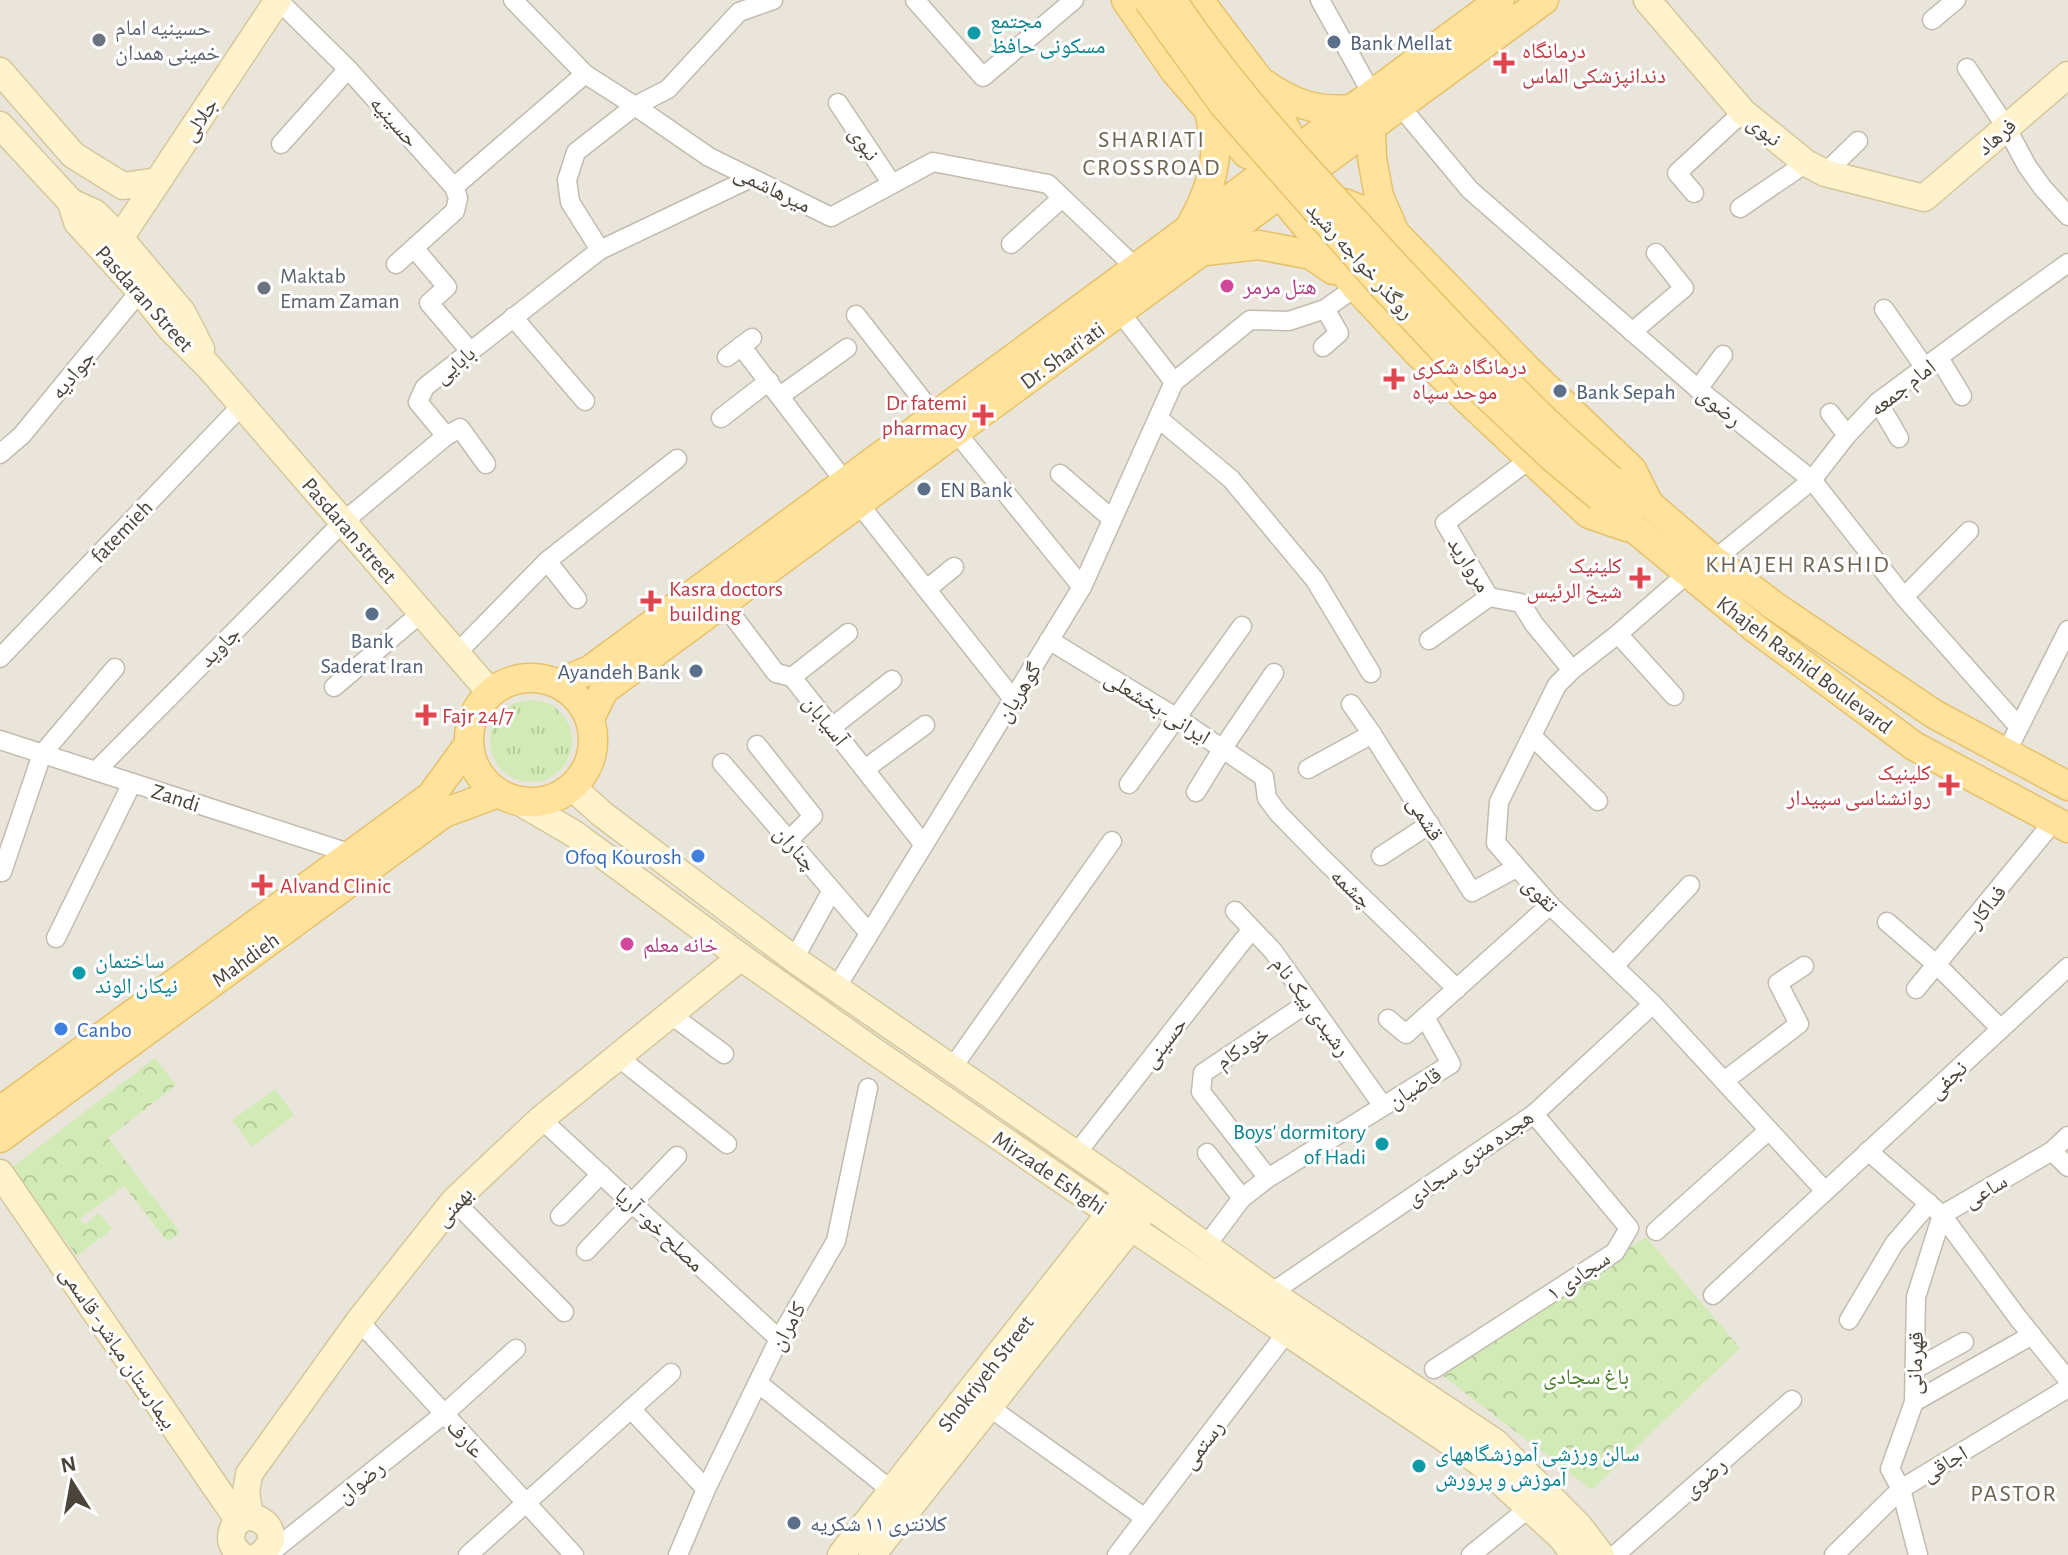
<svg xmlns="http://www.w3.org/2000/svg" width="2068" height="1555" viewBox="0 0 2068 1555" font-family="'Alegreya Sans','Noto Naskh Arabic',sans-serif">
	<defs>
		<pattern id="grass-tufts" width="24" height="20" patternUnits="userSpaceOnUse" patternTransform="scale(2)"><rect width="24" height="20" fill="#d2eab5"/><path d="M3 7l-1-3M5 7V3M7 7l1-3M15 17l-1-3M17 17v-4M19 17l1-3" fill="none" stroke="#b6ca9c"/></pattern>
		<pattern id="forest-crowns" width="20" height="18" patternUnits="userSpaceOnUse" patternTransform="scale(2)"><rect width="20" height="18" fill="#d2eab5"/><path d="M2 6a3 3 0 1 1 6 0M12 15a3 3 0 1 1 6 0" fill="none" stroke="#b6ca9c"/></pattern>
	</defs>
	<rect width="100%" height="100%" fill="#f6f3ec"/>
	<rect fill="#eae5da" x="0" y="0" width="2068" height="1555"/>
	<circle fill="url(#grass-tufts)" cx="531" cy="741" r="41"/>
	<g fill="url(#forest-crowns)">
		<polygon points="155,1058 176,1085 108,1138 180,1232 168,1242 124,1186 80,1219 84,1225 99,1213 112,1229 77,1256 10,1169"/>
		<polygon points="275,1089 294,1115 252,1147 232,1120"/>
		<polygon points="1646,1237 1740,1348 1592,1490 1434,1369"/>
	</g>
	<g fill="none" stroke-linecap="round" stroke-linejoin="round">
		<g stroke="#c2bbae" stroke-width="21">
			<g id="street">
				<polyline points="278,0 348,69 454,187 458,198 455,211 396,264"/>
				<polyline points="513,0 585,74 635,106 709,157 831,217 933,162 1048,184 1136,268"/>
				<polyline points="915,0 983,77 1074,0"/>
				<polyline points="1320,0 1372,94"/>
				<polyline points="1932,20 1956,0"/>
				<polyline points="1967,68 2006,127 2027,166 2042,187 2068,216"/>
				<polyline points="838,103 892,184"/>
				<polyline points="1400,106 1470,190 1698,389 1812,480 1904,597 2019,727"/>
				<polyline points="281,144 348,69"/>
				<polyline points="1825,173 1858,141"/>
				<polyline points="751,178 600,250 570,202 567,180 576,152 635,106 668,89 739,12 773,0"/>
				<polyline points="454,187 585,74"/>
				<polyline points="1694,193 1677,173 1743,112"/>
				<polyline points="1740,208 1806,163"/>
				<polyline points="1011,244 1062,198"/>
				<polyline points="414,248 447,287 429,303 470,351"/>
				<polyline points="1884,309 1925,368"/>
				<polyline points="1120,312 1174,382"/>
				<polyline points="856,315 935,416"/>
				<polyline points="513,317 585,401"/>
				<polyline points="1632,332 1684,288 1656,253"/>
				<polyline points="741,346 845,482"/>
				<polyline points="1323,347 1339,333 1325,309"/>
				<polyline points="727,357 752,338"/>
				<polyline points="1939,358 1962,396"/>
				<polyline points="1698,389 1723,355"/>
				<polyline points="780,396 847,348"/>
				<polyline points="1878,402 1899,438"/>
				<polyline points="1830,413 1847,435"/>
				<polyline points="721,418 769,381"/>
				<polyline points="1158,418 1231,479 1315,580 1371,673"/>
				<polyline points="956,432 1082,587"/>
				<polyline points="446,436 460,428 486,464"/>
				<polyline points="0,454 22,435 140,291"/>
				<polyline points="1530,459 1445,523 1489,597 1521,603 1534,624 1572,670"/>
				<polyline points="1060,474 1112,519"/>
				<polyline points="859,504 1013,699"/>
				<polyline points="1714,560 1812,480 1847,435 1878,402 2001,311 2068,263"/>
				<polyline points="547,561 577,599"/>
				<polyline points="1688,573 1618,634 1572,670 1557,685 1499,802 1496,843 1550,905 1653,1004 1825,1191"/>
				<polyline points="927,589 954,567"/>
				<polyline points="1904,597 1969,531"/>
				<polyline points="723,603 776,673 792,677 924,845"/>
				<polyline points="1618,634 1674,696"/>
				<polyline points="1049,640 1177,718 1264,777 1267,798 1279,814 1323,859 1457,989"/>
				<polyline points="1429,640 1489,597"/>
				<polyline points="457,653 547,561 677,459"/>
				<polyline points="0,658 242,405"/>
				<polyline points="792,677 848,633"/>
				<polyline points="334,687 421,613"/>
				<polyline points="1351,704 1372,734 1472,892 1516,868"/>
				<polyline points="832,727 892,680"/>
				<polyline points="1532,736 1598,801"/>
				<polyline points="0,740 352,854"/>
				<polyline points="757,745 813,816 789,840"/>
				<polyline points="2006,753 2068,630"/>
				<polyline points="722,763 869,933"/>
				<polyline points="865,769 925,725"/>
				<polyline points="1308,769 1372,734"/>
				<polyline points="96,771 343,522 446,436 418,402 425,387 600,250"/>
				<polyline points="1129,784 1242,626"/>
				<polyline points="1196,792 1223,748 1274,673"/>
				<polyline points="1381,856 1430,824"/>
				<polyline points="2,872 42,754 115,668"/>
				<polyline points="1235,911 1273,951 1383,1106"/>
				<polyline points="1887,922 1937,965 2001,1029"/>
				<polyline points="56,938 132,783"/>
				<polyline points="794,959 832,890"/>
				<polyline points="1614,966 1690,885"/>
				<polyline points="836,988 1082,587 1174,382 1250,320 1289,321 1325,309 1356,287"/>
				<polyline points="1916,989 2054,821"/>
				<polyline points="670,1014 724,1054"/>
				<polyline points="1388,1019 1406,1034 1425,1017"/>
				<polyline points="618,1057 727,1144"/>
				<polyline points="952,1068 1112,841"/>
				<polyline points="1724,1081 1799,1024 1778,983 1804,966"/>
				<polyline points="541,1119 779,1339"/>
				<polyline points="1868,1151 1942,1215 2018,1318 2068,1380"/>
				<polyline points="2052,1151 2068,1167"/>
				<polyline points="1207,1153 1242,1198"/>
				<polyline points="1076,1154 1252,929"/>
				<polyline points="1268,1178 1201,1092 1203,1073 1309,1002"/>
				<polyline points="454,1201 564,1312"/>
				<polyline points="1942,1215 2052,1151 2068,1136"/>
				<polyline points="560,1216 601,1174"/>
				<polyline points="1656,1231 1769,1130"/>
				<polyline points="1206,1246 1242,1198 1268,1178 1451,1064 1425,1017 1550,905"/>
				<polyline points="586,1251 677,1156"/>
				<polyline points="1271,1293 1534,1114 1653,1004"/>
				<polyline points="1713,1295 2068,967"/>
				<polyline points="1849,1320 1894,1244 1929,1203"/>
				<polyline points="359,1321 574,1555"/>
				<polyline points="1434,1369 1615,1252 1629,1228 1534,1114"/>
				<polyline points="1915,1369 1964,1342"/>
				<polyline points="758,1383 892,1491"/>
				<polyline points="1914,1402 2032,1335"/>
				<polyline points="989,1407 1145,1518"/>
				<polyline points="631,1409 706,1489"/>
				<polyline points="275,1549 444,1414 516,1349"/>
				<polyline points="468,1555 671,1373"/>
				<polyline points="678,1555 706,1489 779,1339 836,1241 868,1088"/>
				<polyline points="1117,1555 1287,1332"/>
				<polyline points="1471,1555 1529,1508"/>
				<polyline points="1615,1555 1792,1400"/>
				<polyline points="1834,1555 1901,1489 2068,1388"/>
				<polyline points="1918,1555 1901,1489 1890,1469 1914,1402 1916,1297 1942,1215"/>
			</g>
		</g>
		<g stroke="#d6c79b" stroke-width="29">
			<g id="secondary">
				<polyline points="1647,0 1743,112 1806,163 1825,173 1924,198 2068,75"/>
				<polyline points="0,71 73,155 123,186 158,181"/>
				<polyline points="0,125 71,202 95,213 120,238 182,312 201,349"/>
				<polyline points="71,202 77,222 140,291 170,328 209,367 490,692"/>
				<polyline points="120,238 278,0"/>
				<polyline points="572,787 602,814 794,959 1128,1190 1271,1293 1495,1442 1579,1526 1601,1555"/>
				<polyline points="516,800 573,833 741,957 874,1051 1132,1228 1478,1461 1562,1538 1574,1555"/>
				<polyline points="0,1173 239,1521"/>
				<polyline points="250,1517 246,1493 249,1474 359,1321 454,1201 541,1119 741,957"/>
				<path d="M 241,1555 C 234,1549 229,1542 232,1532 C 240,1498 294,1529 260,1555"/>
				<polyline points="841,1555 1121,1199"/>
				<polyline points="872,1555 1140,1216"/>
			</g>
		</g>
		<g stroke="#e6c16a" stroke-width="31">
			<g id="primary">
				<polyline points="1126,0 1174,70 1247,154 1260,158 1279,149 1287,131 1265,90"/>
				<polyline points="1199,0 1278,105"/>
				<path d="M 1263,83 C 1293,104 1316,112 1352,109"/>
				<polyline points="1371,128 1372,158 1379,196 1394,231"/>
				<polyline points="1270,182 1356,287 1417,352 1589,514 1627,527"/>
				<path d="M 1191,225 C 1205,200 1217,172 1215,144 C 1214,133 1211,122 1209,111"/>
				<polyline points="1205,251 1259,245 1311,255 1333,270"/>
				<path d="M 1356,287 C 1347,272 1312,228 1326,211 C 1330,207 1338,205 1344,203 L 1369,213 L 1394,232 L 1528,370 L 1632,470 L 1649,504"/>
				<polyline points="1611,480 1649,504 1714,560 1773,605 1934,714 2068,786"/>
				<polyline points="1600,497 1636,530 1756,629 1914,746 2068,828"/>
				<circle cx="531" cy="740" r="62"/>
				<polyline points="558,683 590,670 1500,0"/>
				<polyline points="590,718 604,690 1544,0"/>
				<polyline points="0,1111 431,796 469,744"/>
				<polyline points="0,1138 444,813 498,793"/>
			</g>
		</g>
		<use href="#street" stroke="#fff" stroke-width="18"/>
		<use href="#secondary" stroke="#fff3cd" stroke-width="26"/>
		<use href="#primary" stroke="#ffe39c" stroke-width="28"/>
		<g stroke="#e6c16a" stroke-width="31" stroke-linecap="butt">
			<g id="primary-bridge">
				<polyline points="1148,0 1223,104 1385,288 1477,386 1552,457 1600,497"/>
				<path d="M 1172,0 C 1226,81 1292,154 1358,225 C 1415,288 1474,350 1534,410 C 1559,435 1585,457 1611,480"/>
			</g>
		</g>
		<use href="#primary-bridge" stroke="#ffe39c" stroke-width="28"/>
	</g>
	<g fill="#0f9aa8" stroke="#fff" stroke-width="3">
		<circle cx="974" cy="33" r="8"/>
		<circle cx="79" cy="973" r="8"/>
		<circle cx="1382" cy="1144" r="8"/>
		<circle cx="1419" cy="1466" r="8"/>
	</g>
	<g fill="#6b7280" stroke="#fff" stroke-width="3">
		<circle cx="99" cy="40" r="8"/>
		<circle cx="264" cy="288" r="8"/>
	</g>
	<g fill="#5c6f8a" stroke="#fff" stroke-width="3">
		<circle cx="1334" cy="42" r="8"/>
		<circle cx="1560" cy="391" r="8"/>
		<circle cx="924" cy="489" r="8"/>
		<circle cx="372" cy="614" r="8"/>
		<circle cx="696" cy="671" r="8"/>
		<circle cx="794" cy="1523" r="8"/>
	</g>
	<g fill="#e0444e" stroke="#fff" stroke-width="3">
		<path d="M1500 51h8v8h8v8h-8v8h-8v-8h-8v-8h8z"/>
		<path d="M1390 367h8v8h8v8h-8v8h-8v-8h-8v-8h8z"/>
		<path d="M979 403h8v8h8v8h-8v8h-8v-8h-8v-8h8z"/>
		<path d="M1636 566h8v8h8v8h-8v8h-8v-8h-8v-8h8z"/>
		<path d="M647 589h8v8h8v8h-8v8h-8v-8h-8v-8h8z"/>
		<path d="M422 703h8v8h8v8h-8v8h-8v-8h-8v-8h8z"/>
		<path d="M1945 773h8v8h8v8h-8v8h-8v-8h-8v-8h8z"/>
		<path d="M258 873h8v8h8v8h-8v8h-8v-8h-8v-8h8z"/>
	</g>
	<g fill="#d1479c" stroke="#fff" stroke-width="3">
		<circle cx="1227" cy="286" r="8"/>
		<circle cx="627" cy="944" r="8"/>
	</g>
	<g fill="#3f7fe0" stroke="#fff" stroke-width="3">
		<circle cx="698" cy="856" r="8"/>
		<circle cx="61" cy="1029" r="8"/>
	</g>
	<g text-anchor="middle" stroke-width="6" stroke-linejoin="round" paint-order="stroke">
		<g font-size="22" fill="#0d838f" stroke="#fff" text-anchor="start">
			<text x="990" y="28">مجتمع<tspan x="990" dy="25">مسکونی حافظ</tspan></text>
			<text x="95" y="968">ساختمان<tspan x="95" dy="25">نیکان الوند</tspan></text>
			<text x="1366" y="1139" text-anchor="end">Boys' dormitory<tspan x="1366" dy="25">of Hadi</tspan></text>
			<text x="1435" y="1461">سالن ورزشی آموزشگاههای<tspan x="1435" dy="25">آموزش و پرورش</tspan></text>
		</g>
		<g font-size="22" fill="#5b616d" stroke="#fff" text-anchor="start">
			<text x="115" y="35">حسینیه امام<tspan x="115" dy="25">خمینی همدان</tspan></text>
			<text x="280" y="283">Maktab<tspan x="280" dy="25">Emam Zaman</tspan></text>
		</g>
		<g font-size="22" fill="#4e5e75" stroke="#fff" text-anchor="start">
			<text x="1350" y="50">Bank Mellat</text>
			<text x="1576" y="399">Bank Sepah</text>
			<text x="940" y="497">EN Bank</text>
			<text x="372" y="648" text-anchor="middle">Bank<tspan x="372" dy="25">Saderat Iran</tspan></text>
			<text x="680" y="679" text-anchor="end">Ayandeh Bank</text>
			<text x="810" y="1531">کلانتری ۱۱ شکریه</text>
		</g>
		<g font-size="22" fill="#be3a42" stroke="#fff" text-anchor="start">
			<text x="1522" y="58">درمانگاه<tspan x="1522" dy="25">دندانپزشکی الماس</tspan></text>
			<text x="1412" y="374">درمانگاه شکری<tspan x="1412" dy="25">موحد سپاه</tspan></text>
			<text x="967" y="410" text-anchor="end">Dr fatemi<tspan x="967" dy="25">pharmacy</tspan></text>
			<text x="1622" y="573" text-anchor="end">کلینیک<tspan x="1622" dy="25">شیخ الرئیس</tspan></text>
			<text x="669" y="596">Kasra doctors<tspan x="669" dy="25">building</tspan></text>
			<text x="442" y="723">Fajr 24/7</text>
			<text x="1931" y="780" text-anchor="end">کلینیک<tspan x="1931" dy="25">روانشناسی سپیدار</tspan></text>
			<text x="280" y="893">Alvand Clinic</text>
		</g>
		<g font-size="22" fill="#4b4439" stroke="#fff">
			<text transform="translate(199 119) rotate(-56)" y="8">جلالی</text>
			<text transform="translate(395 121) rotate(48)" y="8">حسینیه</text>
			<text transform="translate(1765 130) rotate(39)" y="8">نبوی</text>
			<text transform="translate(1996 136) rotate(-41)" y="8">فرهاد</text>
			<text transform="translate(865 143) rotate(56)" y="8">نبوی</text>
			<text transform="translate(773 188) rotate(26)" y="8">میرهاشمی</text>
			<text transform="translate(1361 260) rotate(48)" y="8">روگذر خواجه رشید</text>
			<text transform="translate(145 298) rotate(48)" y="8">Pasdaran Street</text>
			<text transform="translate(1062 355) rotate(-36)" y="8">Dr. Shari'ati</text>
			<text transform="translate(454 364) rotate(-39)" y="8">بابایی</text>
			<text transform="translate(72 374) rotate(-50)" y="8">جوادیه</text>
			<text transform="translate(1902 387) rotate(-38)" y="8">امام جمعه</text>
			<text transform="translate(1720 406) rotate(39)" y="8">رضوی</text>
			<text transform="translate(350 530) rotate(49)" y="8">Pasdaran street</text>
			<text transform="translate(121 531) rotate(-46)" y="8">fatemieh</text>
			<text transform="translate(1470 564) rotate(58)" y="8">مروارید</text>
			<text transform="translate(219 646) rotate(-45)" y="8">جاوید</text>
			<text transform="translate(1805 664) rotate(37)" y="8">Khajeh Rashid Boulevard</text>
			<text transform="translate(1018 692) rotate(-58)" y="8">گوهریان</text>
			<text transform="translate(1158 707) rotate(32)" y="8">ایرانی-بخشعلی</text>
			<text transform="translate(826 720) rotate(52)" y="8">آسیابان</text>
			<text transform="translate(176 797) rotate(18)" y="8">Zandi</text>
			<text transform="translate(1426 818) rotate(58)" y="8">قشمی</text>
			<text transform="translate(796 848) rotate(49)" y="8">چناران</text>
			<text transform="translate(1352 888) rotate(44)" y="8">چشمه</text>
			<text transform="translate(1541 894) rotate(46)" y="8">تقوی</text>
			<text transform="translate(1986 906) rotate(-51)" y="8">فداکار</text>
			<text transform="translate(245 959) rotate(-36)" y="8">Mahdieh</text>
			<text transform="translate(1312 1006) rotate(54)" y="8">رشیدی پیک نام</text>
			<text transform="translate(1164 1042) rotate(-52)" y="8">حسینی</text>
			<text transform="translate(1242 1047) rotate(-34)" y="8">خودکام</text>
			<text transform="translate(1947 1079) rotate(-43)" y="8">نجفی</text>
			<text transform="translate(1414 1087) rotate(-32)" y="8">قاضیان</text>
			<text transform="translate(1469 1157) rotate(-35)" y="8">هجده متری سجادی</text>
			<text transform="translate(1050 1172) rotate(34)" y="8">Mirzade Eshghi</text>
			<text transform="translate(1985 1190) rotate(-30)" y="8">ساعی</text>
			<text transform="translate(453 1206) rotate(-48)" y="8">بهمنی</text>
			<text transform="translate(660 1229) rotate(43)" y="8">مصلح خو- آریا</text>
			<text transform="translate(1578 1275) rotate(-34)" y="8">سجادی ۱</text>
			<text transform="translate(787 1326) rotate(-61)" y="8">کامران</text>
			<text transform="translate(119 1347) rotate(56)" y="8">بیمارستان مباشر- قاسمی</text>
			<text transform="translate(1914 1363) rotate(-88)" y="8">قهرمانی</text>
			<text transform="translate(985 1373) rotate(-52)" y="8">Shokriyeh Street</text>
			<text transform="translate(466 1438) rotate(47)" y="8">عارف</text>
			<text transform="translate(1202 1444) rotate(-53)" y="8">رستمی</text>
			<text transform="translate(1944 1463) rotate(-31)" y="8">اجاقی</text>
			<text transform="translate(1704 1477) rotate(-41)" y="8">رضوی</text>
			<text transform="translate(360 1481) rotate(-39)" y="8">رضوان</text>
		</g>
		<g font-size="22" fill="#b23c85" stroke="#fff" text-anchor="start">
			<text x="1243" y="294">هتل مرمر</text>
			<text x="643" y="952">خانه معلم</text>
		</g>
		<g font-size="22" fill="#366cbe" stroke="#fff" text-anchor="end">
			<text x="682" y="864">Ofoq Kourosh</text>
			<text x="77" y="1037" text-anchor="start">Canbo</text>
		</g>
		<g font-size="22" fill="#4a7f2a" stroke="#fff">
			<text x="1586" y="1384">باغ سجادی</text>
		</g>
		<g font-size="24" letter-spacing="2" fill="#6e6250" stroke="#fff">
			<text x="1152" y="147">SHARIATI<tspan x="1152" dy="28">CROSSROAD</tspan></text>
			<text x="1798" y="572">KHAJEH RASHID</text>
			<text x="2014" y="1501">PASTOR</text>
		</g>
	</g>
	<g transform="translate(72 1483) rotate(349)" stroke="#ffffff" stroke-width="6" paint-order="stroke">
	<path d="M0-6L14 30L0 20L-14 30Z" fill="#4b4439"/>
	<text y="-12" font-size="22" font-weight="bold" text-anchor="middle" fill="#4b4439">N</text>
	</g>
</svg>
